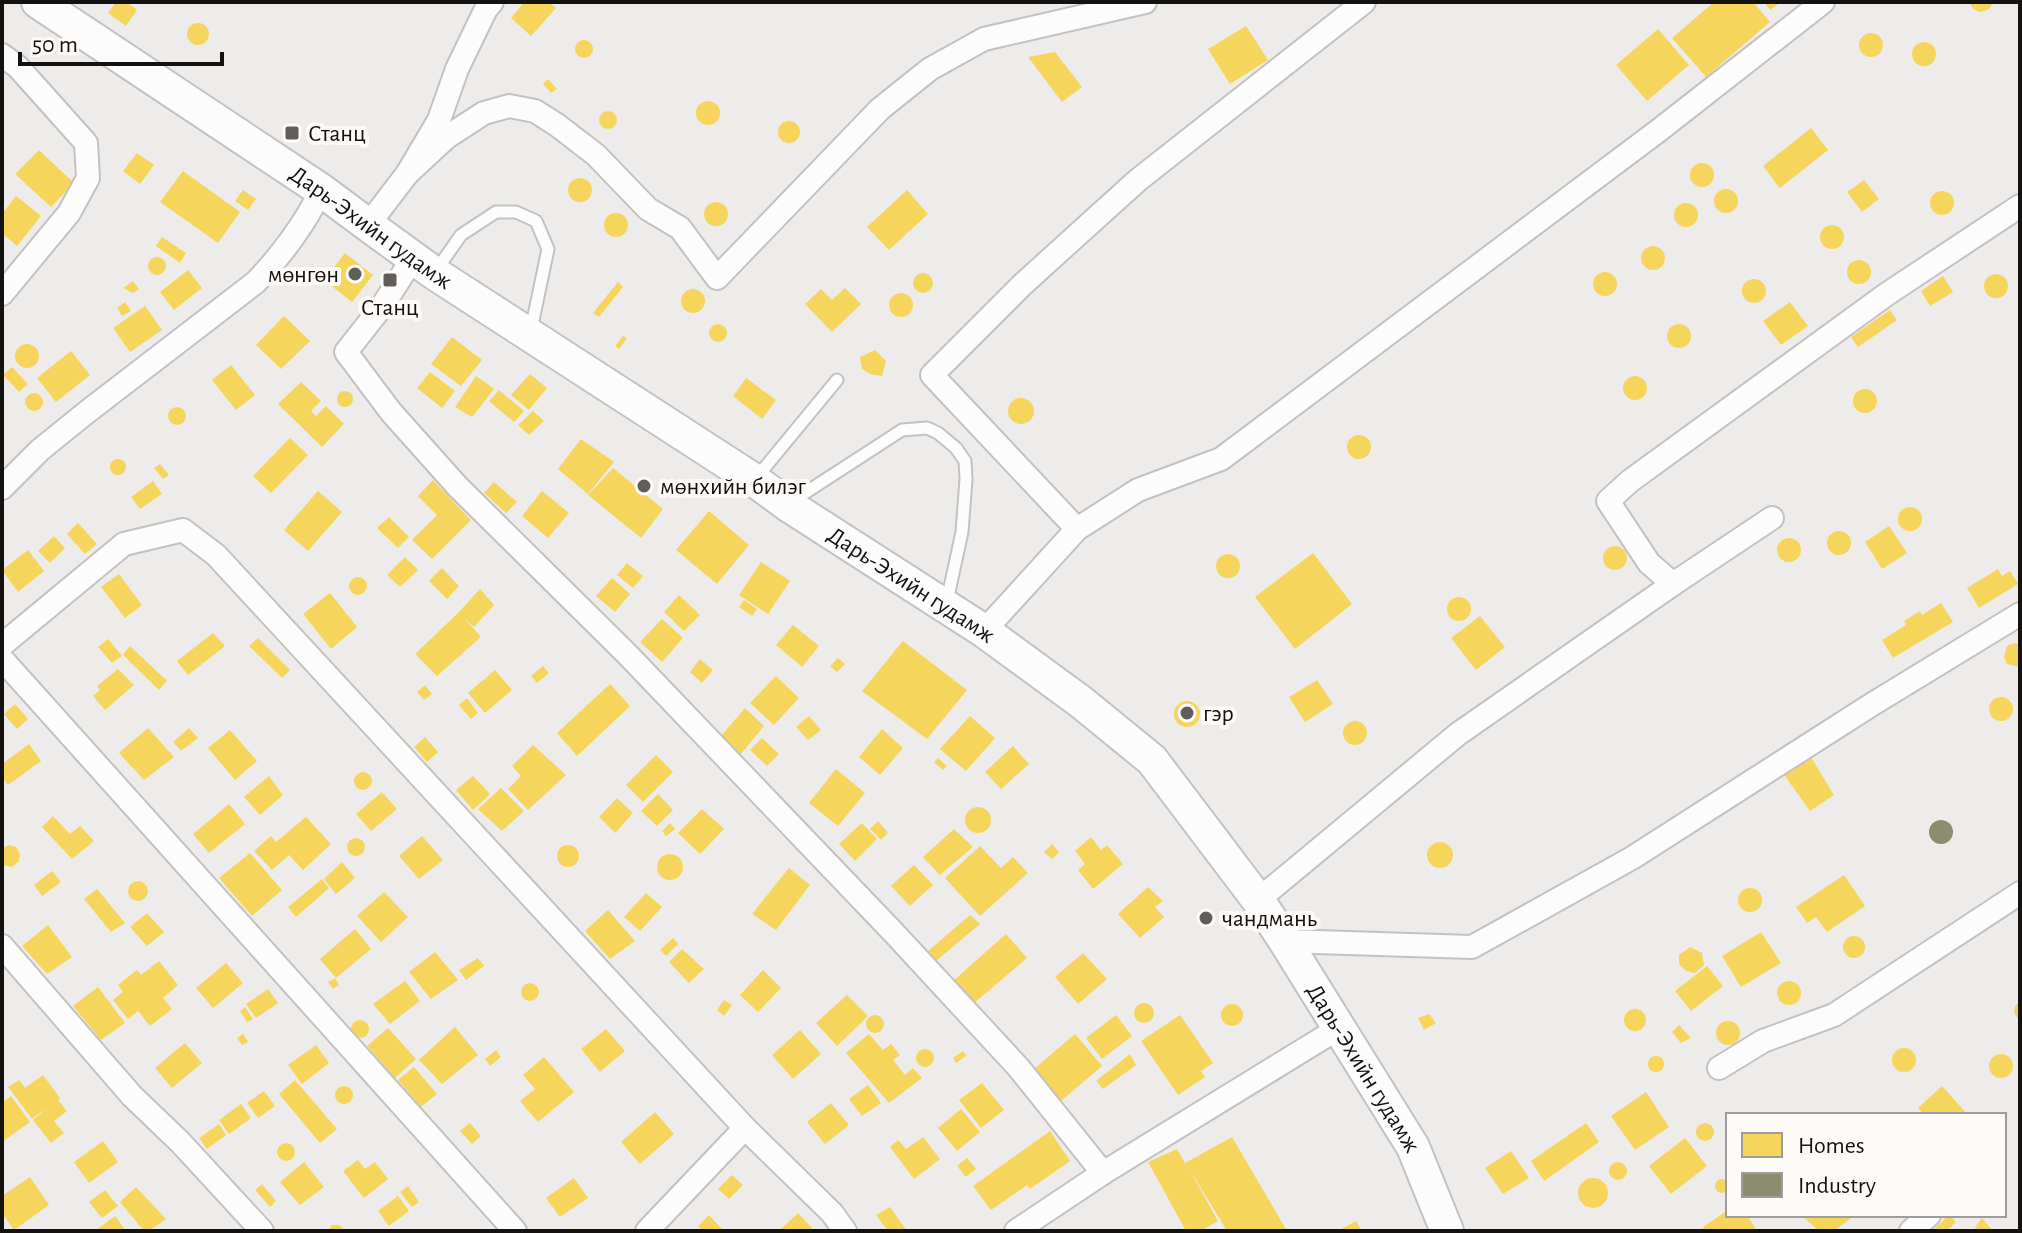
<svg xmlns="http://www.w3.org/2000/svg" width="2022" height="1233" viewBox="0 0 2022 1233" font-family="'Alegreya Sans',sans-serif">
	<rect width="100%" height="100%" fill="#eeecea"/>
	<g fill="#f6d55c">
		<polygon points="116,2 127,2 137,10 126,26 108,13"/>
		<polygon points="524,2 549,2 556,8 531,36 511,18"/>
		<polygon points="1714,2 1753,2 1770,22 1706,77 1672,38"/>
		<polygon points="1764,2 1781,2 1770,10"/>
		<polygon points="1969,2 1994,2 1988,10 1980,12 1973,9"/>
		<circle cx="198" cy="34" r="11"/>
		<polygon points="1246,26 1268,60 1230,84 1208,49"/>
		<polygon points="1658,29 1689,65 1647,101 1616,65"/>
		<circle cx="1871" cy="45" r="12"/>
		<circle cx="584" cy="49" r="9"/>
		<circle cx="1924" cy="54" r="12"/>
		<polygon points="1055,52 1082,87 1062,102 1028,57"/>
		<polygon points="548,79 557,89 551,93 543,84"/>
		<circle cx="708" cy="113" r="12"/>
		<circle cx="608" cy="120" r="9"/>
		<circle cx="789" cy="132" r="11"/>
		<polygon points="1811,128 1828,150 1780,188 1763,166"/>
		<polygon points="39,150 74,183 51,207 15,174"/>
		<polygon points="137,153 154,165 140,184 123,171"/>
		<circle cx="1702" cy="175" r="12"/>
		<polygon points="183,171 240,212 218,243 160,202"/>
		<circle cx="580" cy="190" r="12"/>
		<polygon points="1864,180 1879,199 1862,212 1847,192"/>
		<circle cx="1726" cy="201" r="12"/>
		<polygon points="243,190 256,199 248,210 235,201"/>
		<polygon points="907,190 928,214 889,250 867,227"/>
		<circle cx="1942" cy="203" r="12"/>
		<polygon points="16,196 41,216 17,246 2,233 2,214"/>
		<circle cx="716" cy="214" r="12"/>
		<circle cx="1686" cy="215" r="12"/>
		<circle cx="616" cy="225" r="12"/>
		<circle cx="1832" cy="237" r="12"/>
		<polygon points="162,237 186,253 180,263 156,246"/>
		<circle cx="1653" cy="258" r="12"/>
		<polygon points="345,253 373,275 352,302 324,280"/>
		<circle cx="157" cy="266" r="9"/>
		<circle cx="1859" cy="272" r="12"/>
		<polygon points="188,270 202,288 174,310 160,292"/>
		<circle cx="1605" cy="284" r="12"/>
		<circle cx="923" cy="283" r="10"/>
		<circle cx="1996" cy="286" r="12"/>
		<polygon points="1943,276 1953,292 1930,306 1921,291"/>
		<circle cx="1754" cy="291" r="12"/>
		<polygon points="133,281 139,289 133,293 123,288"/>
		<polygon points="618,282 623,287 599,317 593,313"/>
		<polygon points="845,288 861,304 832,332 805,304 821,289 832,300"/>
		<circle cx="693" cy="301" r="12"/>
		<circle cx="901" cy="305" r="12"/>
		<polygon points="125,302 131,311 122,316 117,308"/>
		<polygon points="1790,302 1808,326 1781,345 1763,321"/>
		<polygon points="145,306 162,330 130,352 113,328"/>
		<polygon points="1890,310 1897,320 1858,347 1851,337"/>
		<polygon points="284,316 310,341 281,369 256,345"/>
		<circle cx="1679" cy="336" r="12"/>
		<circle cx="718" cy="333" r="9"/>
		<polygon points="623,336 627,338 619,349 615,346"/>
		<polygon points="452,337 482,360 461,386 431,364"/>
		<circle cx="27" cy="356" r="12"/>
		<polygon points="875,350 886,361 882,376 870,374 862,369 860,357"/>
		<polygon points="71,351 90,375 56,402 37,378"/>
		<polygon points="231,365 255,395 236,410 212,380"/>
		<polygon points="12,367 28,384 19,392 3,375"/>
		<polygon points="430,372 455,391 442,408 417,388"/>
		<polygon points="530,374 547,388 529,410 511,395"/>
		<polygon points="476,376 494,389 472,417 455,407"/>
		<circle cx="1635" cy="388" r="12"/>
		<polygon points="746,378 776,400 762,419 733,396"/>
		<polygon points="301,382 321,401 311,411 316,416 326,406 344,424 322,447 278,404"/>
		<circle cx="1865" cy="401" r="12"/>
		<polygon points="499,390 524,411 514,422 489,401"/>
		<circle cx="345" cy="399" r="8"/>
		<circle cx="34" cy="402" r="9"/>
		<circle cx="1021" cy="411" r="13"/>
		<circle cx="177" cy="416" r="9"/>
		<polygon points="533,411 544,421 529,435 518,425"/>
		<circle cx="1359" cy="447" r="12"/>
		<polygon points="290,438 308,455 271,493 253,476"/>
		<polygon points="581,439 614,462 588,494 558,469"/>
		<circle cx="118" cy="467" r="8"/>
		<polygon points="160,464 169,475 163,479 154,468"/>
		<polygon points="613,468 663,509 641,538 588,495"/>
		<polygon points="433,480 471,520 432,559 412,540 437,515 418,496"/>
		<polygon points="153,481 162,494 140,509 131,497"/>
		<polygon points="494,482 517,502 506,513 484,493"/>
		<polygon points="318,491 342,512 308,551 284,530"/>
		<polygon points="542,491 569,513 548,538 522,516"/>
		<circle cx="1910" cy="519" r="12"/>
		<polygon points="709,511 749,545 717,584 676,550"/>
		<polygon points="389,517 409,537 398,548 377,528"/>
		<polygon points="78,523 97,544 85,554 67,534"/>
		<polygon points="1889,526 1907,553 1882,569 1865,542"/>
		<circle cx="1839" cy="543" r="12"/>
		<polygon points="54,536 65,548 50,563 38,551"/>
		<circle cx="1789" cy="550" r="12"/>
		<circle cx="1615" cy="558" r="12"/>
		<polygon points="28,550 44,571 18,592 2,570"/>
		<polygon points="1313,553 1352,604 1295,649 1255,597"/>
		<circle cx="1228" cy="566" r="12"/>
		<polygon points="405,557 418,570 400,587 387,575"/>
		<polygon points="761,562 790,581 768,614 739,595"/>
		<polygon points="627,563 643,576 633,588 617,575"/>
		<polygon points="442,568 459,586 447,599 429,581"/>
		<polygon points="1998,569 2002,576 2010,571 2018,584 1979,608 1967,588"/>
		<polygon points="119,574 142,605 125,618 101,587"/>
		<circle cx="358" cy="586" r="9"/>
		<polygon points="612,578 630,594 615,612 596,596"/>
		<polygon points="480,589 494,605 474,627 464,618 481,637 437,676 415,654 459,612"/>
		<polygon points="330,593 357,627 331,649 303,614"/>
		<polygon points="679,595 700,615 684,631 664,612"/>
		<circle cx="1459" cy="609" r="12"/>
		<polygon points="744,600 757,609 752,616 739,607"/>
		<polygon points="1941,603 1953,622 1893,658 1882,640 1906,625 1904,621 1920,611 1922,615"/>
		<polygon points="1480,616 1505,647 1476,670 1451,638"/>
		<polygon points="662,619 683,638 662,662 640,642"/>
		<polygon points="793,625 819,646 802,667 776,645"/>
		<polygon points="213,633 225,646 188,675 177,661"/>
		<polygon points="258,638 290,670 282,678 249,646"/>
		<polygon points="108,639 122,656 112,663 98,647"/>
		<polygon points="903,641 967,690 927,739 862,691"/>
		<polygon points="2014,643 2020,644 2019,667 2007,664 2004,657 2007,646"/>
		<polygon points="130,646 167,681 159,690 123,655"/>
		<polygon points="838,658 845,664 837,672 830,666"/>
		<polygon points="700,659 713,670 702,683 690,672"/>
		<polygon points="543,666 549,673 537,683 531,676"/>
		<polygon points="118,669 134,685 105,710 93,696 100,690 97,686"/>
		<polygon points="495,670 512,690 485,713 468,693"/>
		<polygon points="776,676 799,698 774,725 750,703"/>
		<polygon points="1317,680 1333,704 1305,722 1289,697"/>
		<polygon points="610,684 630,706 577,756 557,733"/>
		<polygon points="425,685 432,694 424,700 417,692"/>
		<circle cx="2001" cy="709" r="12"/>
		<polygon points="467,698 478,713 471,719 459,705"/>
		<circle cx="1187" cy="714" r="13"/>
		<polygon points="15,704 28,719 17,729 4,714"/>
		<polygon points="745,708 764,726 740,755 721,736"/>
		<polygon points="809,716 821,730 808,740 796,727"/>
		<polygon points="970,716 995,738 966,771 940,749"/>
		<circle cx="1355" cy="733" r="12"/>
		<polygon points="148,728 174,757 144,780 119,753"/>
		<polygon points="189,728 198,738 181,751 173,742"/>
		<polygon points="882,729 903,748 880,775 859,757"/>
		<polygon points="230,730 257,761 235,780 208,748"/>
		<polygon points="425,737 438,752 427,762 414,747"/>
		<polygon points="762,738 779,754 767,766 750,750"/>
		<polygon points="29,744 41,761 8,785 2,777 2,764"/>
		<polygon points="533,745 566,775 528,810 508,789 521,776 512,766"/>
		<polygon points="1013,746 1029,764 1001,789 985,772"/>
		<polygon points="1809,754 1834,795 1810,811 1782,772"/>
		<polygon points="656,755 673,772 643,802 626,785"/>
		<polygon points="938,758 947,766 943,770 934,762"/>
		<polygon points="836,769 865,793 838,826 809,803"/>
		<circle cx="363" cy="781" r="9"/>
		<polygon points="269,776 283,795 260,815 244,797"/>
		<polygon points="473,776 490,794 473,810 456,790"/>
		<polygon points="501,788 524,811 502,831 478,809"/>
		<polygon points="382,792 397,809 371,831 356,814"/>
		<polygon points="658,794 673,810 657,826 641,811"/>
		<polygon points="617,798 633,813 615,833 599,817"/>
		<polygon points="229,804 245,824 209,853 193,834"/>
		<circle cx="978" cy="820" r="13"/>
		<polygon points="702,809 724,829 700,854 678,833"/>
		<polygon points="53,816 70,834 80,826 94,841 72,859 42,827"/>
		<polygon points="306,817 331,844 303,870 289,855 272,870 254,851 271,836 276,842"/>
		<polygon points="878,821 888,833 881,840 870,829"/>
		<polygon points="670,823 675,829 666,836 662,831"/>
		<polygon points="862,823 877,839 855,861 839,844"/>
		<polygon points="954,829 973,847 940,875 923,857"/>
		<polygon points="422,836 443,860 419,879 399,856"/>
		<polygon points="1091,837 1101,850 1107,845 1123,864 1093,889 1078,870 1085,864 1075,851"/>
		<circle cx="356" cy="847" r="9"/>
		<circle cx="1440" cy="855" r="13"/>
		<polygon points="1052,844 1059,852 1052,859 1044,852"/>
		<polygon points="9,845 16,847 20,854 19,861 12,867 2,865 2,848"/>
		<circle cx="568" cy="856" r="11"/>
		<polygon points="980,846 1001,868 1013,857 1028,873 980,916 945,878"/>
		<polygon points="250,853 282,890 252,916 219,878"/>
		<circle cx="670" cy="867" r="13"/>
		<polygon points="342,862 355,878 336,894 324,879"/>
		<polygon points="914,865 933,885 910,906 891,886"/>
		<polygon points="789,868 810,885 776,930 752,914"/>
		<polygon points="52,871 61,882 42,896 34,885"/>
		<polygon points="1844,875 1865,906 1827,932 1816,917 1807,923 1796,907"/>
		<polygon points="322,879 329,888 296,917 288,907"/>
		<circle cx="138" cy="891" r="10"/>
		<polygon points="1148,887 1163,901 1155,907 1164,917 1140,938 1118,914"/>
		<circle cx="1750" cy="900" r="12"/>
		<polygon points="97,889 125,923 111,932 84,899"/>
		<polygon points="384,892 408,917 381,942 357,916"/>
		<polygon points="646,893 662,907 640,931 624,917"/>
		<polygon points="608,910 635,941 610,959 585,931"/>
		<polygon points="147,913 164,932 147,946 130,927"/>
		<polygon points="970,915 980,924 936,961 927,952"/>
		<polygon points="48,925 72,957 47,974 22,946"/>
		<polygon points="355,929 371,949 336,978 320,959"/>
		<polygon points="1761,932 1781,963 1741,987 1722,956"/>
		<polygon points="1006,934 1027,958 973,1004 953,981"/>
		<circle cx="1854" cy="947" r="11"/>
		<polygon points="673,938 678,944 666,956 660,950"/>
		<polygon points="1690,947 1702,953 1704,965 1695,973 1686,971 1679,964 1679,955"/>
		<polygon points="682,949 704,969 689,983 669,962"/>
		<polygon points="435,952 458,980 431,999 409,972"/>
		<polygon points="1083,953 1107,979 1078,1004 1055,977"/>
		<polygon points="478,958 484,966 466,980 459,970"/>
		<polygon points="159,961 178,985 163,998 172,1009 150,1026 138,1011 128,1019 113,1000 123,992 118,985 137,970 141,975"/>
		<polygon points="226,963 243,983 213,1008 196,988"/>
		<polygon points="1707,966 1723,986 1691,1011 1675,991"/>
		<polygon points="763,970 781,988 758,1012 740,995"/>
		<polygon points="335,978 339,985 333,989 328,982"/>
		<polygon points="405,981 420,1001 390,1024 373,1004"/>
		<circle cx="1789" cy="993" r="12"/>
		<circle cx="530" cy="992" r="9"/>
		<polygon points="98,987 125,1023 101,1040 73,1006"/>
		<polygon points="268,989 278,1003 256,1018 246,1004"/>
		<polygon points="847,995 868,1016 837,1046 816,1023"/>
		<polygon points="724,1000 732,1005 724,1016 717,1010"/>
		<polygon points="2020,1001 2020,1022 2014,1013 2015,1006"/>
		<circle cx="1144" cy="1013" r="10"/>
		<circle cx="1232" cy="1015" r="11"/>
		<polygon points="245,1007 253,1019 247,1022 240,1011"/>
		<circle cx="1635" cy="1020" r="11"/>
		<polygon points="1429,1014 1436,1023 1424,1030 1418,1018"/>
		<polygon points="1116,1015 1132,1036 1102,1059 1086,1038"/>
		<polygon points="1180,1015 1213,1063 1201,1071 1205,1077 1178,1095 1141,1041"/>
		<circle cx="875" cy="1024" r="9"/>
		<circle cx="360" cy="1029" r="9"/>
		<circle cx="1728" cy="1033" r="12"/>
		<polygon points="1679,1025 1691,1038 1681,1043 1672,1032"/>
		<polygon points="455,1027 478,1055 442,1084 419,1060"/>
		<polygon points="388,1028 416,1059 395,1078 367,1046"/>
		<polygon points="606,1029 625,1051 600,1072 581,1049"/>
		<polygon points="800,1030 821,1054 793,1079 772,1055"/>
		<polygon points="243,1034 248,1042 242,1045 237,1038"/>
		<polygon points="869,1034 883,1050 891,1044 900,1055 893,1060 905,1075 913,1068 922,1078 889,1103 846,1053"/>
		<polygon points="1075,1034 1102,1066 1061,1101 1034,1069"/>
		<polygon points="185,1043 202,1063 172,1088 155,1068"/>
		<polygon points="316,1045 329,1063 302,1084 288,1065"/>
		<circle cx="1904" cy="1060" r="12"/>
		<circle cx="925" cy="1058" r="9"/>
		<polygon points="496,1050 501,1057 490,1066 485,1059"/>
		<polygon points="963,1051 966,1056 956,1063 953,1058"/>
		<polygon points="1130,1054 1136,1065 1103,1089 1096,1081"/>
		<circle cx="2001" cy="1066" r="12"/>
		<circle cx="1656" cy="1064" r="8"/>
		<polygon points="544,1057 574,1092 538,1122 520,1101 535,1089 523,1075"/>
		<polygon points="414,1067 437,1094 421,1107 398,1080"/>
		<polygon points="43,1075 60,1098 58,1100 67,1111 54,1121 64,1133 51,1143 33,1120 47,1108 32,1119 8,1087 19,1080 25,1088"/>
		<polygon points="295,1080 337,1129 320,1143 279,1094"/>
		<polygon points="982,1083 1004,1110 981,1128 959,1100"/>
		<polygon points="868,1085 881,1103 862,1116 849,1099"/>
		<polygon points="1942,1086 1968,1115 1924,1115 1918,1108"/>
		<circle cx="344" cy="1095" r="9"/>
		<polygon points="264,1091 275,1106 258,1118 247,1103"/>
		<polygon points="1646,1092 1669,1127 1635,1150 1611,1116"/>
		<polygon points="11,1096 30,1122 2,1142 2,1103"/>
		<polygon points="831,1103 849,1125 825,1144 807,1122"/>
		<polygon points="241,1104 251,1118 229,1134 219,1120"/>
		<polygon points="961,1109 980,1132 957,1151 938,1128"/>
		<polygon points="655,1112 674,1134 640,1164 621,1142"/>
		<polygon points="470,1123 481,1136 472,1144 460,1131"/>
		<polygon points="1586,1123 1599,1142 1544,1181 1531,1161"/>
		<circle cx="1705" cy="1132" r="9"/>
		<polygon points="219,1124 226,1135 207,1149 199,1138"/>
		<polygon points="1050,1131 1070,1161 1030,1189 1027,1185 991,1210 973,1186"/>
		<polygon points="923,1137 940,1159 914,1179 890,1147 898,1140 906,1149"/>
		<polygon points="1232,1137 1287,1231 1227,1231 1188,1167 1218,1221 1201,1231 1186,1231 1148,1162 1177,1149 1185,1163"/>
		<polygon points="1685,1138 1707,1166 1671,1194 1649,1166"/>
		<polygon points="103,1141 118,1162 89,1183 74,1162"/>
		<circle cx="286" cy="1152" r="9"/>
		<polygon points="1511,1151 1529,1178 1503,1194 1485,1168"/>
		<polygon points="967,1158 976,1169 966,1177 957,1166"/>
		<polygon points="358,1160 365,1169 375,1162 388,1179 364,1198 343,1171"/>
		<polygon points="304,1162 324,1187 300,1205 280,1182"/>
		<circle cx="1618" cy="1171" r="9"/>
		<polygon points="732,1175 743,1185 729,1199 718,1189"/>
		<polygon points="30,1177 49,1205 14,1230 2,1213 2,1196"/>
		<circle cx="1593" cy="1193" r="15"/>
		<polygon points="574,1178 588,1198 560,1217 546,1198"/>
		<circle cx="1722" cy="1186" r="7"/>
		<polygon points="262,1184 276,1201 270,1207 255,1190"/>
		<polygon points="408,1186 419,1202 412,1207 400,1192"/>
		<polygon points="136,1187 166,1219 149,1231 144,1231 120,1202"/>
		<polygon points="105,1190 118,1206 102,1218 89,1202"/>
		<polygon points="398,1196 409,1211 389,1226 378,1211"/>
		<polygon points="890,1207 907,1231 888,1231 876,1215"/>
		<polygon points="1728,1210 1728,1215 1747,1215 1757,1231 1705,1231 1703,1227"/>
		<polygon points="798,1213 812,1228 809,1231 779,1231"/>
		<polygon points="709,1215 722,1229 720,1231 703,1231 698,1226"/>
		<polygon points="1801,1215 1855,1215 1834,1231 1819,1231"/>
		<polygon points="1949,1215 1956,1222 1947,1231 1932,1231"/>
		<polygon points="115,1216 126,1231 95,1231"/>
		<polygon points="1982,1218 1993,1231 1978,1231 1975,1227"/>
		<polygon points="1356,1221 1362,1231 1338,1231"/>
		<polygon points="332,1225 339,1225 345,1231 327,1231"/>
	</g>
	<circle fill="#8c8c6e" cx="1941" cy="832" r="12"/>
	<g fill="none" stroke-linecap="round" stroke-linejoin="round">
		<g stroke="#c3c2c1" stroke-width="15">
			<g id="lane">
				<polyline points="435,272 461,235 496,212 516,212 536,221 548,249 531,330"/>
				<polyline points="757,477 837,380"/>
				<polyline points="791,502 902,430 927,428 938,433 956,448 965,461 966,479 962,532 947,601"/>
			</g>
		</g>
		<g stroke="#c3c2c1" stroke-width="26">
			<g id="street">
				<polyline points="2,55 18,67 86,143 88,178 69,213 2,294"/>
				<polyline points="407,174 447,137 484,113 509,106 535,111 557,125 596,155 648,209 680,228 717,278 880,109 930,69 984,39 1145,2"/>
				<polyline points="368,225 407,174 439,120 457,69 486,9 492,2"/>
				<polyline points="413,258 383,305 346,352 391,412 458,487 627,654 894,933 1018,1067 1103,1173"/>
				<path d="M 2,488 L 40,450 L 87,412 L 256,282 C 280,257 307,221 321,190"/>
				<polyline points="1077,529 932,375 1023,284 1138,180 1364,2"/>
				<polyline points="1673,584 1772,518"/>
				<polyline points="984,631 1077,529 1138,490 1221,459 1658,131 1823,2"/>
				<polyline points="2,645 124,544 183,530 216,555 745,1128 832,1213 845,1231"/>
				<polyline points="2,659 515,1231"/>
				<polyline points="1258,900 1458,734 1673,584 1649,563 1608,501 1630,481 1887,294 2020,206"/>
				<polyline points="1285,941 1472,947 1632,858 1871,705 2020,614"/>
				<polyline points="2,946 132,1096 180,1142 262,1231"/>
				<polyline points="1719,1068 1763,1041 1834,1015 2020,893"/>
				<polyline points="647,1231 745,1128"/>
				<polyline points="1016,1231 1103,1173 1339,1028"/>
				<polyline points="1911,1231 1929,1215"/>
			</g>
		</g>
		<g stroke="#c3c2c1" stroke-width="36">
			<g id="secondary">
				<path id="s1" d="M 38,2 L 321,190 L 368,225 L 434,273 L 754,480 L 788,505 L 984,631 L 1081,702 L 1152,760 L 1258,900 L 1285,941 L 1413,1147 L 1447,1231"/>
			</g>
		</g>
		<use href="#lane" stroke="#fcfcfc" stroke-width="11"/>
		<use href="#street" stroke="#fcfcfc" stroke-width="22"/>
		<use href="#secondary" stroke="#fcfcfc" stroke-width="32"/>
	</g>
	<g fill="#605e5d" stroke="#fdfaf7" stroke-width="3">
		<rect x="284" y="125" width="16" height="16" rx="4"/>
		<circle cx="355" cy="274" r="8"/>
		<rect x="382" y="272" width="16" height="16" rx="4"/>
		<circle cx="644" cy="486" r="8"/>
		<circle cx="1187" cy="713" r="8"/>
		<circle cx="1206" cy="918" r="8"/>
	</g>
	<g text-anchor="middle" stroke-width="8" stroke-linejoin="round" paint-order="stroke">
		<g font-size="24" fill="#131211" stroke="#fdfaf7" text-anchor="start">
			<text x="308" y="141">Станц</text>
			<text x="339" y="282" text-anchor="end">мөнгөн</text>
			<text x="390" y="315" text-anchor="middle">Cтанц</text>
			<text x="660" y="494">мөнхийн билэг</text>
			<text x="1203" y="721">гэр</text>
			<text x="1222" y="926">чандмань</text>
		</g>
		<g font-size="24" fill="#131211" stroke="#fdfaf7">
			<text dy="8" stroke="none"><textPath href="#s1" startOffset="402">Дарь-Эхийн гудамж</textPath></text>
			<text dy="8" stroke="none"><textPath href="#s1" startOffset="1050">Дарь-Эхийн гудамж</textPath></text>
			<text dy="8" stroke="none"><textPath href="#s1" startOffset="1722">Дарь-Эхийн гудамж</textPath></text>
		</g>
	</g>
	<rect width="2022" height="1233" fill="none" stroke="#131211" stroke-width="8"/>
	<rect x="1726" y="1113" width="280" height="104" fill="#fdfaf7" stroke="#9f9d9b" stroke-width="2"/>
	<rect x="1742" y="1133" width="40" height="24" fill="#f6d55c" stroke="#9f9d9b" stroke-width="2"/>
	<text x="1798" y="1153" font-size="24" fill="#131211">Homes</text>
	<rect x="1742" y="1173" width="40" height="24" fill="#8c8c6e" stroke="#9f9d9b" stroke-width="2"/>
	<text x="1798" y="1193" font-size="24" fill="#131211">Industry</text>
	<path d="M20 52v12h202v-12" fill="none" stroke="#131211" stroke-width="4"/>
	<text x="32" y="52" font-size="24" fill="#131211" stroke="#fdfaf7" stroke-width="6" paint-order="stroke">50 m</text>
</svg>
